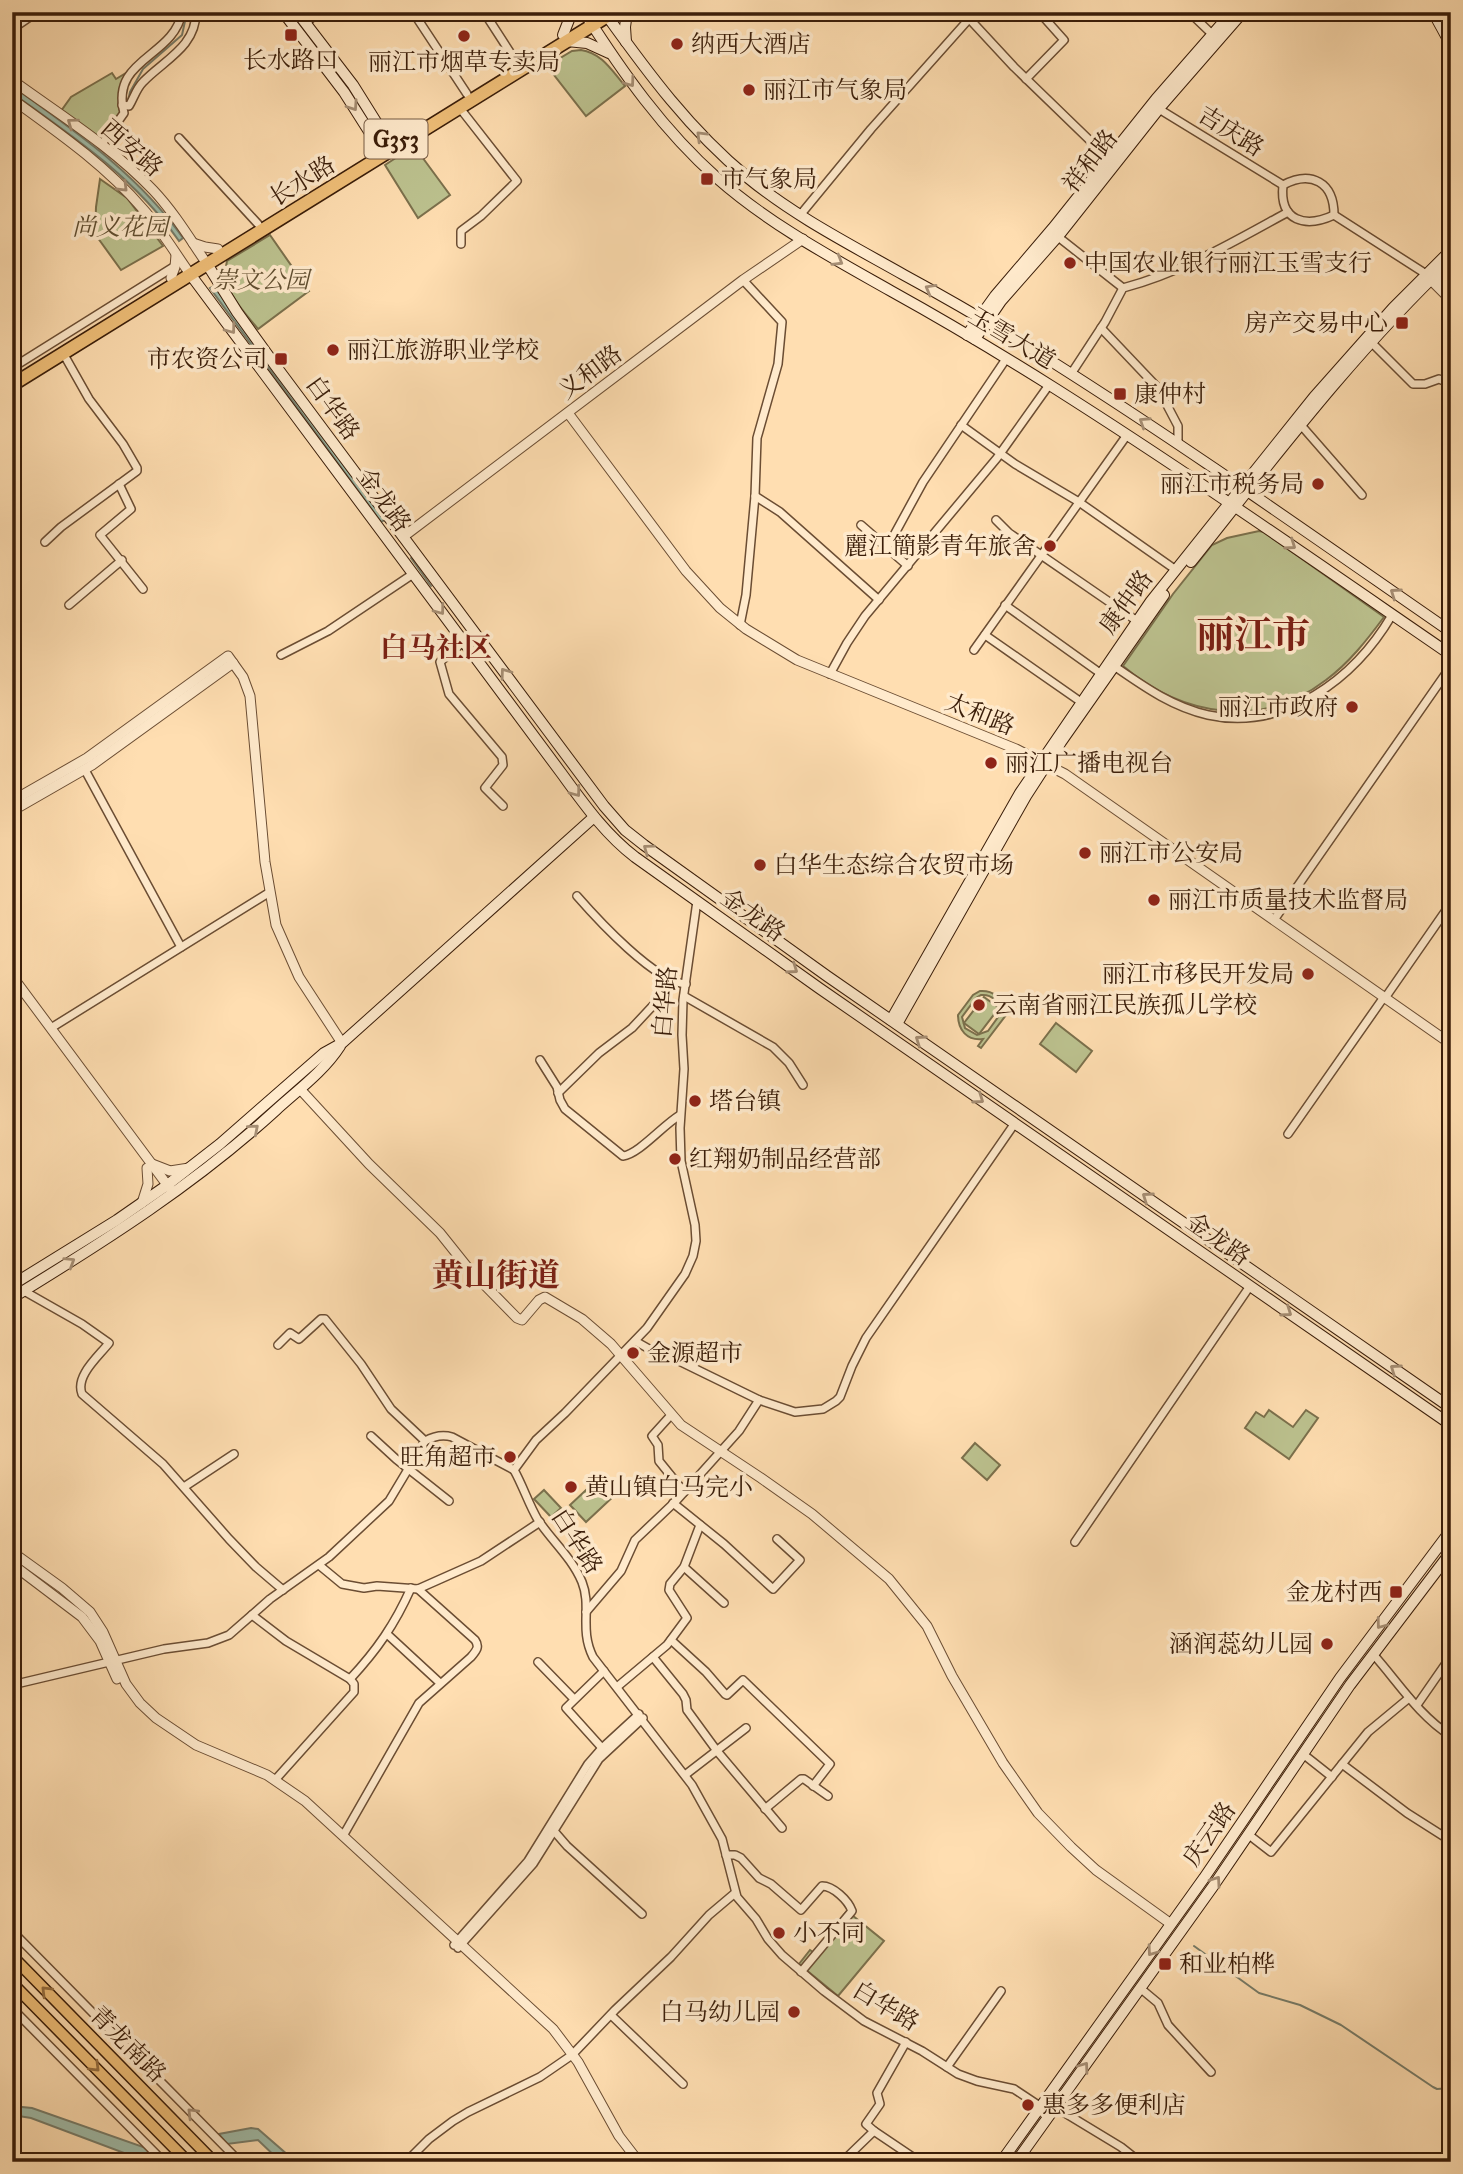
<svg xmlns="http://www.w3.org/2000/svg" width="1463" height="2174" viewBox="0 0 1463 2174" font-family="'IM FELL Great Primer','Noto Serif SC',serif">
	<rect width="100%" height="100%" fill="#ffdeb1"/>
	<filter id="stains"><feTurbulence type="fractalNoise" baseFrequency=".00286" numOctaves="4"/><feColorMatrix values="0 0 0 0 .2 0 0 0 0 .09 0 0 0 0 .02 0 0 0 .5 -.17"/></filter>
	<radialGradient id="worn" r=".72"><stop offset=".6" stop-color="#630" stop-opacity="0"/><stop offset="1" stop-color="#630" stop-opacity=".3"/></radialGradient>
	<g fill="#bcc28f" stroke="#7b704c" stroke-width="2" fill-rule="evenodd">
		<path d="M 581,50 C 602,53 612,71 625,86 L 586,116 L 547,66 L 572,51 Z"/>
		<path d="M 112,73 L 116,79 L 126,73 L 128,75 C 119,87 116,98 122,113 L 101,140 L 61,111 L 71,97 Z"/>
		<polygon points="414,146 450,195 418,218 385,165"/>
		<polygon points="100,179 127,198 163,246 121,270 95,234 96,207"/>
		<path d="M 270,235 L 309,291 L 258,329 C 242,309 220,289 227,261 Z"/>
		<path d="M 1259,531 L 1264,532 L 1384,617 C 1367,640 1349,663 1326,680 C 1261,730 1182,716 1123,666 L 1173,594 L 1212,545 L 1227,538 Z"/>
		<path d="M 980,991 C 993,990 1002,998 1005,1010 L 1013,1000 L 1016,1002 L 981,1048 L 978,1046 L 983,1039 C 967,1041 958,1030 958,1015 L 973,995 ZM 981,995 C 992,994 1000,1002 1001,1013 L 988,1031 L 977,1035 L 965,1028 L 962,1017 L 976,998 Z"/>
		<polygon points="984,997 999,1008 979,1034 964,1023"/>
		<polygon points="1056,1023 1092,1051 1076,1072 1040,1044"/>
		<polygon points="1269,1410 1293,1427 1306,1410 1318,1418 1289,1459 1245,1428 1256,1412 1264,1417"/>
		<polygon points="975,1443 1000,1465 987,1480 962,1458"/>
		<polygon points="600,1477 616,1494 586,1522 570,1505"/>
		<polygon points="544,1490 561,1508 551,1517 534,1499"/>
		<polygon points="847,1911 884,1941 838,1996 799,1964 810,1950 813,1952"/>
	</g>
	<g fill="#a0bca9" stroke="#777c69" stroke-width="2">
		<path d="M 12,86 C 75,131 138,174 183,238 L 179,241 C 135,178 74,137 12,93 Z"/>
		<polygon points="214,286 385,520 381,522 210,288"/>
		<polygon points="12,2106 32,2108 149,2149 158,2161 148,2162 31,2118 12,2115"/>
		<polygon points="251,2128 258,2129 296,2162 281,2162 258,2140 227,2144 219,2134"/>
	</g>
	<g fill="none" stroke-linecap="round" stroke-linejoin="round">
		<g stroke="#777c69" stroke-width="2">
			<polyline points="128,101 130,92 143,69 182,35 187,12"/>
			<polyline points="411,558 431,586"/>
			<polyline points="1194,1946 1259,1993 1300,2005 1341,2025 1433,2087 1437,2089 1451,2088"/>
		</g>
		<g stroke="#6b4d33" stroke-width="10">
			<g id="minor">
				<polyline points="413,12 467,94"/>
				<polyline points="484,12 517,63"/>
				<polyline points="963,12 1014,67 1109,159"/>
				<polyline points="1189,12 1213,35"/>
				<polyline points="306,23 318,12"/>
				<polyline points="12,29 37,12"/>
				<polyline points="1026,79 1064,40 1039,12"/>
				<path d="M 122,105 L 129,106 C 134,98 136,89 143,82 C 164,60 196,47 196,12"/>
				<polyline points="459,107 517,181 481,216 461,231 461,244"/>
				<polyline points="1159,109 1283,185"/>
				<polyline points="179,138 258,224"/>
				<path d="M 102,144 L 124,113 C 110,58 174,58 182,12"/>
				<path d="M 1283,185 C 1279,222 1306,228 1334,215"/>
				<path d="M 1283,185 C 1311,170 1334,182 1334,215"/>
				<polyline points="801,214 871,129 969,19"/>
				<polyline points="1334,215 1426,274"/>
				<polyline points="1057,236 1123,288"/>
				<polyline points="1101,328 1158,388 1178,426 1178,444"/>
				<polyline points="1371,342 1413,384 1425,384 1439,379 1451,384"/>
				<polyline points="12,368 175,266"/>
				<path d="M 1071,374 L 1105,322 L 1123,288 C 1183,272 1235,241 1288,212"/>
				<polyline points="1300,424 1362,495"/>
				<polyline points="961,425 1015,464 1079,502 1176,570"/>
				<polyline points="119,484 131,509 100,535 143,589"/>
				<polyline points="755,496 780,512 879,600"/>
				<polyline points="996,520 1009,533 1137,621"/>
				<polyline points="861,525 908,566"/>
				<polyline points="45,542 61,527 137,471 137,468 123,444 89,399 63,353"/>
				<polyline points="887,548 923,482 1006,359"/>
				<polyline points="69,605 122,560"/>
				<polyline points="1005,605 1100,673"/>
				<polyline points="740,625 746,595 755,496 757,438 778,364 782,322 743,280"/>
				<polyline points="985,635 1081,702"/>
				<polyline points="464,641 440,662 449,694 502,757 503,765 485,788 503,806"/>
				<polyline points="974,650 1127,435"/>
				<polyline points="281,655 328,631 413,574"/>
				<path d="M 1114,666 C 1143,686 1172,707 1208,715 C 1285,732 1355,678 1392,615"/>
				<polyline points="830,674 847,643 865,616 997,458 1049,385"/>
				<polyline points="85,770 181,947"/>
				<path d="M 577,896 C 598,920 655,982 686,984"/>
				<path d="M 697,901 L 683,1000 L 682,1035 L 684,1069 L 680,1128 L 681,1161 L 695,1225 L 696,1241 L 693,1256 L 685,1274 L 647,1328 L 565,1413 L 536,1440 L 514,1470 C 523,1486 529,1505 538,1520 C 552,1541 572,1558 582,1582 C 592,1607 579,1629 593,1657 L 692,1785 L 722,1839 L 737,1897 L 756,1919 L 768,1939 L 782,1955 L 824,1991 L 864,2021 L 922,2051 L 958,2074 L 977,2081 L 1014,2089 L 1041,2107"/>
				<polyline points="1274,920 1451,666"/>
				<polyline points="684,996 773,1047 789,1063 803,1085"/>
				<polyline points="1385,998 1451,903"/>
				<polyline points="51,1028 270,892"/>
				<path d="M 540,1060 L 557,1087 L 560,1100 L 565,1109 L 623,1156 C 639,1154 663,1125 680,1115"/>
				<polyline points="558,1093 599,1053 632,1028 675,982"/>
				<polyline points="1288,1134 1384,997"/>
				<path d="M 24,1291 L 82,1324 L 109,1343 C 98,1357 75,1376 82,1394 L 163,1464 L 229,1539 L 256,1567 L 283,1590"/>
				<polyline points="635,1341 658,1354 673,1358 759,1400 795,1412 823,1409 836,1401 840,1397 852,1366 866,1338 1015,1123"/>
				<polyline points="278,1345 290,1333 299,1339 321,1319 325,1319 361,1364 391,1409 425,1441"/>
				<polyline points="671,1415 652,1436 658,1445 659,1461 684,1492"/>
				<polyline points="371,1436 396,1459 449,1501"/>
				<polyline points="184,1487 234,1454"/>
				<polyline points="673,1503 724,1544 773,1589 800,1560 777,1539"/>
				<polyline points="1075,1542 1250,1286"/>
				<polyline points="319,1565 342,1584 364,1588 377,1586 418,1589 481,1561 540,1522"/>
				<polyline points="684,1567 724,1603"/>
				<polyline points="586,1612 621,1571 635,1540 677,1500 739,1431 759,1400"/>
				<polyline points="252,1615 286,1641 350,1679 354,1684 354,1692 275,1780"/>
				<polyline points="387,1634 440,1683"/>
				<polyline points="671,1640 706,1672 725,1694 727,1695 743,1680 830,1764 813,1786"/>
				<path d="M 1373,1654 C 1398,1682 1419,1716 1451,1736"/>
				<polyline points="653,1657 683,1694 686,1700 687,1710 717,1751 782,1828"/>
				<polyline points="538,1662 574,1699"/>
				<path d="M 350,1679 C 377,1650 395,1624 411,1588"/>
				<path d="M 12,1685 L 164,1649 L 208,1643 L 229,1635 L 270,1599 L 329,1557 L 389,1501 L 425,1441 C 434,1436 442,1434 452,1437 L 514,1470"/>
				<polyline points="617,1687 667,1645 687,1618 669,1590 670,1584 684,1567 700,1525"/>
				<polyline points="1417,1705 1451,1656"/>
				<polyline points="602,1748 566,1708 604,1671"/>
				<polyline points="1303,1754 1332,1777"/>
				<polyline points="1342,1764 1407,1813 1451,1841"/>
				<polyline points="685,1775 746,1728"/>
				<polyline points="765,1809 801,1779 804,1779 828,1796"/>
				<polyline points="554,1831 567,1846 642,1914"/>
				<polyline points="1249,1835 1271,1852 1368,1732 1409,1698"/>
				<path d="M 343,1836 L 419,1703 L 471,1657 C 476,1651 480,1647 475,1640 L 418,1589"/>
				<path d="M 726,1855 L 735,1855 L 741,1858 L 759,1878 L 771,1884 L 801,1910 L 822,1886 C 833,1886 848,1900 852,1911 L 801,1972"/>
				<polyline points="12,1931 240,2162"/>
				<polyline points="454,1945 528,1861 588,1764 602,1748 639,1714"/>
				<polyline points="458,1948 533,1864 599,1759 643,1718"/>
				<polyline points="1140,1988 1158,2003 1168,2025 1211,2072"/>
				<polyline points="12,2008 164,2162"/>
				<polyline points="611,2015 683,2084"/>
				<polyline points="947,2067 1001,1991"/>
				<polyline points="1055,2107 1121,2147 1140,2162"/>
				<polyline points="874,2131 866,2124 880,2104 877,2093 906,2042"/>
				<polyline points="406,2162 429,2139 453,2121 468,2112 540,2077 572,2055 615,2010 671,1957 709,1915 735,1893"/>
				<polyline points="842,2162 874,2131 920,2162"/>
			</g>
		</g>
		<g stroke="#6b4d33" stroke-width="11">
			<g id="tertiary">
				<path d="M 12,80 C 60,115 112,147 153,190 C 174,212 190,239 207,264"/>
				<path d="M 12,99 C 59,133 105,165 143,209 C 161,229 175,253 190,274"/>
				<polyline points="193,243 205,247 218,249"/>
				<polyline points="1432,271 1451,291"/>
				<polyline points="1427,276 1451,300"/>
				<polyline points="171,278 175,267 176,255"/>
				<polyline points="568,413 686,571 720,608 746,629 797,660 1016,749 1065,774 1451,1044"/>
				<polyline points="403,537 743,280 803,239"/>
				<polyline points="12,801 87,758 228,656 243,677 250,696 265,862 276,925 299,977 342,1043"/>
				<polyline points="12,811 92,765 233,663"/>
				<polyline points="12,976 171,1190"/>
				<polyline points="300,1089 369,1164 440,1233 468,1268 517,1318 522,1320 539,1300 545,1297 582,1319 611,1344 681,1425 761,1478 812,1514 889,1579 927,1626 952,1676 1003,1763 1038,1813 1071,1847 1096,1870 1171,1924"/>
				<polyline points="152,1164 170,1171 189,1168"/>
				<polyline points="142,1203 148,1184 147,1168"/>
				<polyline points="12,1552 62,1588 90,1612 103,1632 126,1684 140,1703 156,1718 196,1745 267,1775 305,1801 553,2029 578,2062 619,2136 639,2162"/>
				<polyline points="12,1564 82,1617 100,1641 117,1679"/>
			</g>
		</g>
		<g stroke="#3a1d09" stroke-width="12">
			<g id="secondary">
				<polyline points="283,12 344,92 384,155"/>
				<polyline points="297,12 353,85 393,149"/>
				<path d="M 584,12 C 623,73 663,130 717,178 C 769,224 831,257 891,291 C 947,322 1002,355 1056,389 C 1190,474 1320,565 1451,655"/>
				<polyline points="1433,12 1451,45"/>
				<polyline points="1441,12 1451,30"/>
				<path d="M 605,13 C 648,73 690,130 747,177 C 794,216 851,245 904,275 C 954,302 1003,331 1051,361 C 1187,447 1318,540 1451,632"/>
				<polyline points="563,35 572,12"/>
				<polyline points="567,41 587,43 609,53"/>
				<polyline points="626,42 625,27 627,12"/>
				<polyline points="207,264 237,312 275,365 604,806 625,830 644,845 827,976 1451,1408"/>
				<path d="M 190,274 L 562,774 C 584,804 605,834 635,857 L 819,988 L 1451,1425"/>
				<polyline points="967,335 995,296 1053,228 1156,99 1232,12"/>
				<polyline points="975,339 1001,301 1060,234 1162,105 1243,12"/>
				<path d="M 1191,562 C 1274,458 1354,352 1451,260"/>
				<polyline points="891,1020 1020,793 1151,601 1314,397 1393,308 1451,250"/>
				<polyline points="897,1024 1026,796 1061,742 1164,595"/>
				<polyline points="12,1285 117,1220 166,1186 220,1144 324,1053 342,1043 594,817"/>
				<path d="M 12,1298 C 105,1241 195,1184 276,1110 C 298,1090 324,1071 340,1046"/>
				<polyline points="1001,2162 1204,1878 1340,1678 1451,1530"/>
				<polyline points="1016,2162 1214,1885 1350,1685 1451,1552"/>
			</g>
		</g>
		<g stroke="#3a1d09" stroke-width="13">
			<g id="primary">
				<polyline points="12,1956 214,2162"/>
				<polyline points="12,1983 188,2162"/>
			</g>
		</g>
		<g stroke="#3a1d09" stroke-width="15">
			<polyline id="trunk" points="12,385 614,12"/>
		</g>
		<use href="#minor" stroke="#ffeacc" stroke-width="7"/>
		<use href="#tertiary" stroke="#ffeacc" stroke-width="9"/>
		<use href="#secondary" stroke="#ffeacc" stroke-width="10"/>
		<use href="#primary" stroke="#f0bf78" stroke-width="10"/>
		<use href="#trunk" stroke="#f0bf78" stroke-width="12"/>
	</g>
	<defs><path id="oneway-chevron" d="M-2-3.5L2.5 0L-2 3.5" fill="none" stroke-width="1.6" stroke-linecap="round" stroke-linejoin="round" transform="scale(1.75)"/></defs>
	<g stroke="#a68e74">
		<use href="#oneway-chevron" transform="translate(630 82) rotate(54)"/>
		<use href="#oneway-chevron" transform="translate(353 106) rotate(56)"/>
		<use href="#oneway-chevron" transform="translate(72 123) rotate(-144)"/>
		<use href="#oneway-chevron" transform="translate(701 136) rotate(-135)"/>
		<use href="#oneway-chevron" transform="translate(123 187) rotate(45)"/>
		<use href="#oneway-chevron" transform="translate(838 261) rotate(31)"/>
		<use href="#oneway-chevron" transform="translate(930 289) rotate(-151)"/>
		<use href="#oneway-chevron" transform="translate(231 329) rotate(53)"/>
		<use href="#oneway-chevron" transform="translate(1144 422) rotate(-147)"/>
		<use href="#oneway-chevron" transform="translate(1291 545) rotate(35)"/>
		<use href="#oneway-chevron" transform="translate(1395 593) rotate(-145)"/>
		<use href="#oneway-chevron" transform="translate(440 610) rotate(53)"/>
		<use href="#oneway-chevron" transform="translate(505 673) rotate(-126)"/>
		<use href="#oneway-chevron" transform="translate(576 792) rotate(53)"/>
		<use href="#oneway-chevron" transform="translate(648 849) rotate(-144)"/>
		<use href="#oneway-chevron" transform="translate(793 969) rotate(35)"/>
		<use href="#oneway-chevron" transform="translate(920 1040) rotate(-145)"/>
		<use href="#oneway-chevron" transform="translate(979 1099) rotate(35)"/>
		<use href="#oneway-chevron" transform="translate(254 1129) rotate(-41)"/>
		<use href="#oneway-chevron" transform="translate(1147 1197) rotate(-145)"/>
		<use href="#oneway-chevron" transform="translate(70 1262) rotate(-32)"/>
		<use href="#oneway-chevron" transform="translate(1287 1312) rotate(35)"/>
		<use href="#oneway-chevron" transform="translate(1395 1369) rotate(-145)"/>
		<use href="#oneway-chevron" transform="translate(1381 1624) rotate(127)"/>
		<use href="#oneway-chevron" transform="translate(1216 1881) rotate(-55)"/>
		<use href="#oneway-chevron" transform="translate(1152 1951) rotate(126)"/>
		<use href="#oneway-chevron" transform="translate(1084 2067) rotate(-54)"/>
		<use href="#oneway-chevron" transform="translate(192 2113) rotate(-135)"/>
	</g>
	<g stroke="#956e40">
		<use href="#oneway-chevron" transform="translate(46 1991) rotate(-135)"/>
		<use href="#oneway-chevron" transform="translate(95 2067) rotate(45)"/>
	</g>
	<g fill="#8f2418" stroke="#ffeacc" stroke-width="2.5">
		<rect x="284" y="28" width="14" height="14" rx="3.5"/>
		<circle cx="464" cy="36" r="7"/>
		<circle cx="677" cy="44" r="7"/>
		<circle cx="749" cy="90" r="7"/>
		<rect x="700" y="172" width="14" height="14" rx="3.5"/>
		<circle cx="1070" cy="263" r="7"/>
		<rect x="1395" y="316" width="14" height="14" rx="3.5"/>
		<circle cx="333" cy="350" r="7"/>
		<rect x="274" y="352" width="14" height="14" rx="3.5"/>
		<rect x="1113" y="387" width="14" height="14" rx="3.5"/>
		<circle cx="1318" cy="484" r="7"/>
		<circle cx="1050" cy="546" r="7"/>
		<circle cx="1352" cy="707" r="7"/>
		<circle cx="991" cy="763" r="7"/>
		<circle cx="1085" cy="853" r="7"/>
		<circle cx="760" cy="865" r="7"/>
		<circle cx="1154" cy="900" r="7"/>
		<circle cx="1308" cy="974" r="7"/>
		<circle cx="979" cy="1005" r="7"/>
		<circle cx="695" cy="1101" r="7"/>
		<circle cx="675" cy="1159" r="7"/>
		<circle cx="633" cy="1353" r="7"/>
		<circle cx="510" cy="1457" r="7"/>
		<circle cx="571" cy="1487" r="7"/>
		<rect x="1389" y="1585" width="14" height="14" rx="3.5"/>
		<circle cx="1327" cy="1644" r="7"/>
		<circle cx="779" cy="1933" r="7"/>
		<rect x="1158" y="1957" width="14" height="14" rx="3.5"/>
		<circle cx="794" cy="2012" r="7"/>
		<circle cx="1028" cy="2105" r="7"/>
	</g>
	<g text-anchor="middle" stroke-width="7" stroke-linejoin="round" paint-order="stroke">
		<rect fill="#ffeacc" stroke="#755a44" stroke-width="2" x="364.5" y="119.5" width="63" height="39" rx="5"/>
		<g font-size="23" font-weight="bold" fill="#3a1d09">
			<text x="396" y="147">G353</text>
		</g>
		<g font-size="24" fill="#3a1d09" stroke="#ffeacc" text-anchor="start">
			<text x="691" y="52">纳西大酒店</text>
			<text x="291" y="68" text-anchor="middle">长水路口</text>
			<text x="464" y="70" text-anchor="middle">丽江市烟草专卖局</text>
			<text x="763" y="98">丽江市气象局</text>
			<text x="721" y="187">市气象局</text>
			<text x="1084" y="271">中国农业银行丽江玉雪支行</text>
			<text x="1388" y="331" text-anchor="end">房产交易中心</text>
			<text x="347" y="358">丽江旅游职业学校</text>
			<text x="267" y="367" text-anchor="end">市农资公司</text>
			<text x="1134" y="402">康仲村</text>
			<text x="1304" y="492" text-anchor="end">丽江市税务局</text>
			<text x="1036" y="554" text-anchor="end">麗江簡影青年旅舍</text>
			<text x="1338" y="715" text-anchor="end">丽江市政府</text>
			<text x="1005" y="771">丽江广播电视台</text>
			<text x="1099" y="861">丽江市公安局</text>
			<text x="774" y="873">白华生态综合农贸市场</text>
			<text x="1168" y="908">丽江市质量技术监督局</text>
			<text x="1294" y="982" text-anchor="end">丽江市移民开发局</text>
			<text x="993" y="1013">云南省丽江民族孤儿学校</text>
			<text x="709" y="1109">塔台镇</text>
			<text x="689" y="1167">红翔奶制品经营部</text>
			<text x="647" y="1361">金源超市</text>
			<text x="496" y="1465" text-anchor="end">旺角超市</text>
			<text x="585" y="1495">黄山镇白马完小</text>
			<text x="1382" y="1600" text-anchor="end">金龙村西</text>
			<text x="1313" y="1652" text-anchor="end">涵润蕊幼儿园</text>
			<text x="793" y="1941">小不同</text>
			<text x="1179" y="1972">和业柏桦</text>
			<text x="780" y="2020" text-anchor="end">白马幼儿园</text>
			<text x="1042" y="2113">惠多多便利店</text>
		</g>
		<g font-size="24" fill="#3a1d09" stroke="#ffeacc">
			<text transform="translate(1231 131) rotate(32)" y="8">吉庆路</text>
			<text transform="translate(132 148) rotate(41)" y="8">西安路</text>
			<text transform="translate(1090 161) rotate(-52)" y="8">祥和路</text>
			<text transform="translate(302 181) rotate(-32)" y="8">长水路</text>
			<text transform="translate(1012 338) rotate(31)" y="8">玉雪大道</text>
			<text transform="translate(590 372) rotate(-37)" y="8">义和路</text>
			<text transform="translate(333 408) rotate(54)" y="8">白华路</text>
			<text transform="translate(384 500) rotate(53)" y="8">金龙路</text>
			<text transform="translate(1126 602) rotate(-54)" y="8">康仲路</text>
			<text transform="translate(980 714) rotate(22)" y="8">太和路</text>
			<text transform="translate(753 915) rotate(35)" y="8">金龙路</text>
			<text transform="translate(665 1002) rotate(-85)" y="8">白华路</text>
			<text transform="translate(1218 1239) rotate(35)" y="8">金龙路</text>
			<text transform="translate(577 1541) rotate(57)" y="8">白华路</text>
			<text transform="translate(1209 1834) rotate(-55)" y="8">庆云路</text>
			<text transform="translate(886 2006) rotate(31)" y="8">白华路</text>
			<text transform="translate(128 2044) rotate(45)" y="8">青龙南路</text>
		</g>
		<g font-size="24" font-style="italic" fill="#614f31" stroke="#ffeacc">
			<text x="120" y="235">尚义花园</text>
			<text x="261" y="288">崇文公园</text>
		</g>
		<g font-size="28" font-weight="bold" fill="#7a1f14" stroke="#ffeacc">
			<text x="436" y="657">白马社区</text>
		</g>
		<g font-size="32" font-weight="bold" fill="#7a1f14" stroke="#ffeacc">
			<text x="496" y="1286">黄山街道</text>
		</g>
		<g font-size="38" font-weight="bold" fill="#7a1f14" stroke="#ffeacc">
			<text x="1253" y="648">丽江市</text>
		</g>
	</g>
	<rect width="1463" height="2174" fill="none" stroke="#ffdeb1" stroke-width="42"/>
	<rect x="14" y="14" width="1435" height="2146" fill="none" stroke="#3a1d09" stroke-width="3.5"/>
	<rect x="21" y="21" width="1421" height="2132" fill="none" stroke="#3a1d09" stroke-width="2"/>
	<rect width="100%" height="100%" filter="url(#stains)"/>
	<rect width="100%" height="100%" fill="url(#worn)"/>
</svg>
